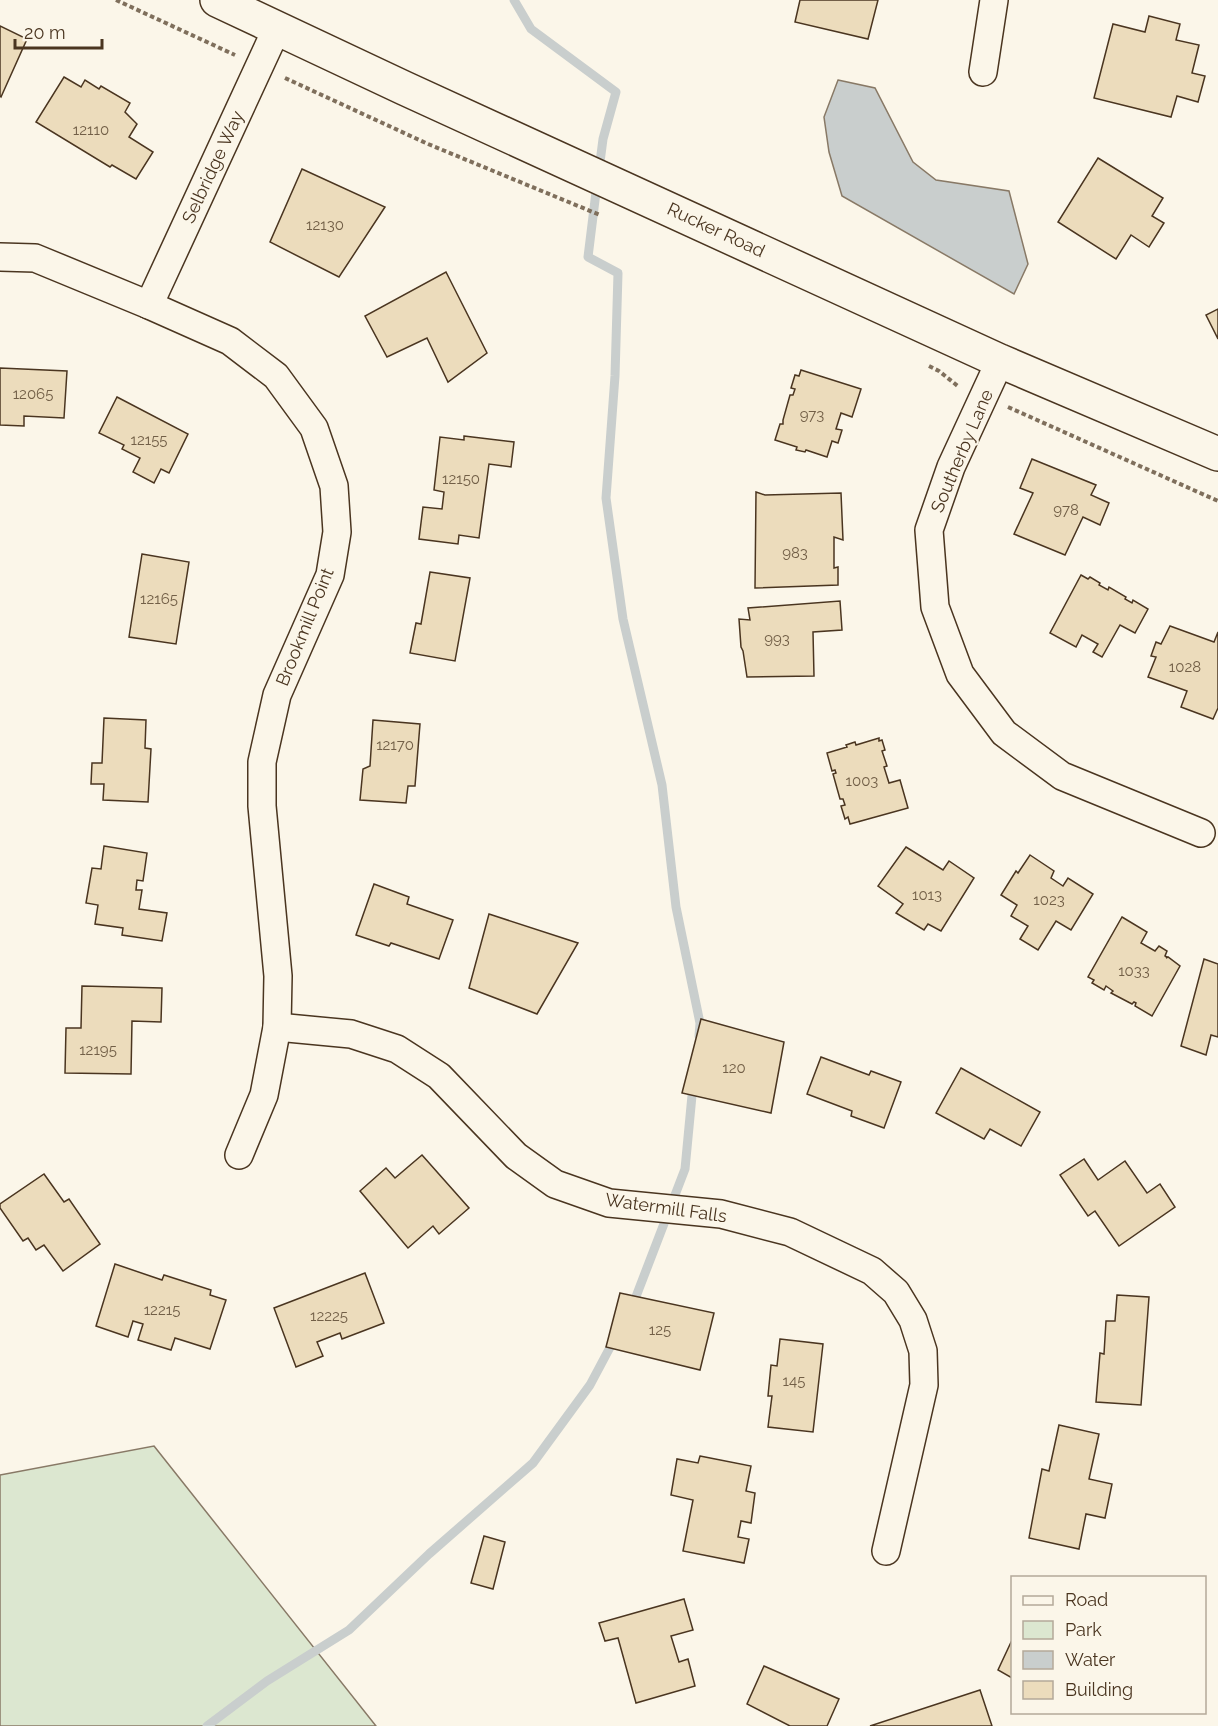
<svg xmlns="http://www.w3.org/2000/svg" width="1218" height="1726" viewBox="0 0 1218 1726" font-family="Raleway,sans-serif">
	<rect width="100%" height="100%" fill="#fbf6e9"/>
	<polygon fill="#dce7d0" stroke="#887966" stroke-width="1.5" points="154,1446 376,1726 0,1726 0,1475"/>
	<polygon fill="#c9cecd" stroke="#887966" stroke-width="1.5" points="838,80 875,88 913,162 936,180 1009,191 1028,264 1014,294 842,196 829,152 824,117"/>
	<g fill="none" stroke-linecap="round" stroke-linejoin="round">
		<g stroke="#c9cecd" stroke-width="9">
			<polyline points="514,0 531,29 616,92 603,139 599,170"/>
			<polyline points="597,184 588,257 618,273 615,376 606,498 623,619 662,785 676,907 700,1023 699,1036"/>
			<polyline points="632,1307 685,1169 693,1085"/>
			<polyline points="207,1726 267,1681 349,1630 429,1554 533,1463 590,1385 615,1338"/>
		</g>
	</g>
	<g fill="#ecdcbc" stroke="#4a3520" stroke-width="1.5">
		<polygon points="800,0 878,0 868,39 795,22"/>
		<polygon points="1149,16 1180,24 1176,40 1199,45 1192,73 1205,76 1198,102 1177,96 1171,117 1094,98 1113,24 1145,32"/>
		<polygon points="0,26 27,39 1,97 0,96"/>
		<polygon points="64,77 81,87 85,80 99,89 101,86 130,103 125,112 137,124 129,137 153,152 136,179 112,165 110,167 36,122"/>
		<polygon points="1098,158 1163,198 1152,216 1164,223 1149,247 1131,235 1116,259 1058,222"/>
		<polygon points="302,169 385,207 339,277 270,242"/>
		<polygon points="446,272 487,353 448,382 427,338 387,357 365,316"/>
		<polygon points="1218,309 1218,339 1206,315"/>
		<polygon points="0,368 67,371 64,418 24,416 24,426 0,425"/>
		<polygon points="801,370 861,389 852,417 841,413 836,429 842,430 838,443 832,441 827,457 806,450 805,452 796,450 797,447 775,440 780,424 783,424 783,420 790,395 793,395 795,389 791,388 795,375 799,376"/>
		<polygon points="117,397 188,434 169,473 161,469 154,483 133,472 140,458 122,449 124,445 99,433"/>
		<polygon points="464,436 514,442 511,467 489,464 479,538 459,535 458,544 419,539 423,507 442,509 444,492 434,490 440,437 464,440"/>
		<polygon points="1032,459 1096,485 1091,495 1109,503 1100,525 1083,517 1065,555 1014,534 1033,493 1020,488"/>
		<polygon points="756,492 765,495 841,493 843,540 834,537 834,568 838,567 838,585 755,588"/>
		<polygon points="142,554 189,562 176,644 129,637"/>
		<polygon points="430,572 470,578 455,661 410,653 416,623 421,624"/>
		<polygon points="1081,575 1088,579 1090,577 1100,583 1099,585 1108,590 1109,587 1126,597 1125,599 1132,603 1133,600 1148,609 1135,633 1120,625 1102,657 1093,652 1098,644 1082,635 1076,647 1050,633"/>
		<polygon points="840,601 842,630 813,632 814,676 747,677 743,651 741,647 739,619 750,620 748,608"/>
		<polygon points="1170,626 1214,642 1218,632 1218,708 1213,719 1181,707 1187,691 1148,677 1156,657 1151,656 1156,642 1161,644"/>
		<polygon points="104,718 146,720 145,748 151,749 148,802 103,800 104,784 91,784 92,763 102,763"/>
		<polygon points="373,720 420,724 415,786 408,786 406,803 360,800 363,769 370,766"/>
		<polygon points="879,738 879,741 882,740 885,750 882,751 887,766 884,767 889,783 900,780 908,808 850,824 848,817 845,819 841,806 845,805 843,799 840,799 833,774 836,773 835,770 832,771 827,753 847,747 846,745 855,742 856,745"/>
		<polygon points="104,846 147,853 143,881 137,880 136,890 142,890 139,909 167,913 162,941 122,935 123,928 95,924 98,905 86,903 92,868 101,869"/>
		<polygon points="906,847 943,870 949,861 974,878 941,931 928,924 924,930 896,913 903,904 878,886"/>
		<polygon points="1030,855 1054,871 1051,878 1063,886 1068,878 1093,894 1071,930 1056,921 1038,950 1020,939 1028,926 1011,916 1017,905 1001,895 1016,871 1018,873"/>
		<polygon points="374,884 409,897 407,904 453,920 439,959 391,943 389,946 356,935"/>
		<polygon points="489,914 578,943 537,1014 469,988"/>
		<polygon points="1122,917 1147,932 1141,943 1155,951 1159,946 1167,951 1165,956 1167,957 1166,958 1168,957 1180,966 1152,1016 1135,1006 1136,1003 1134,1002 1132,1004 1111,993 1113,991 1106,986 1104,990 1092,983 1094,980 1088,977"/>
		<polygon points="1204,959 1218,964 1218,1037 1211,1035 1206,1055 1181,1046"/>
		<polygon points="82,986 162,988 161,1022 132,1021 131,1074 65,1073 66,1028 81,1028"/>
		<polygon points="701,1019 784,1042 771,1113 682,1093"/>
		<polygon points="821,1057 869,1075 871,1071 901,1082 884,1128 851,1116 852,1111 807,1094"/>
		<polygon points="961,1068 1040,1112 1021,1146 990,1129 984,1139 936,1113"/>
		<polygon points="422,1155 469,1208 439,1234 433,1226 408,1248 360,1191 386,1168 395,1178"/>
		<polygon points="1084,1159 1098,1180 1125,1161 1147,1193 1160,1184 1175,1207 1119,1246 1095,1211 1088,1216 1060,1175"/>
		<polygon points="44,1174 64,1202 69,1199 100,1244 63,1271 44,1245 36,1250 28,1238 23,1241 0,1208 0,1204"/>
		<polygon points="115,1264 162,1280 164,1275 211,1290 210,1295 226,1300 210,1349 175,1338 171,1350 138,1340 143,1324 133,1321 128,1337 96,1326"/>
		<polygon points="365,1273 384,1323 342,1339 340,1333 317,1342 323,1356 296,1367 274,1308"/>
		<polygon points="620,1293 714,1313 700,1370 606,1347"/>
		<polygon points="1117,1295 1149,1297 1141,1405 1096,1402 1100,1353 1104,1354 1106,1321 1115,1321"/>
		<polygon points="780,1339 823,1344 813,1432 768,1427 772,1396 768,1396 771,1365 777,1366"/>
		<polygon points="1059,1425 1099,1434 1089,1479 1112,1484 1105,1518 1086,1514 1079,1549 1029,1538 1042,1469 1049,1471"/>
		<polygon points="700,1456 751,1466 746,1491 755,1493 751,1523 741,1521 738,1537 749,1539 744,1563 683,1551 693,1500 671,1495 677,1459 698,1463"/>
		<polygon points="484,1536 505,1542 493,1589 471,1583"/>
		<polygon points="684,1599 693,1630 671,1636 679,1662 688,1659 695,1686 636,1703 618,1638 605,1641 599,1623"/>
		<polygon points="1012,1640 1012,1678 998,1670"/>
		<polygon points="764,1666 839,1699 827,1726 790,1726 747,1704"/>
		<polygon points="980,1690 992,1726 870,1726"/>
	</g>
	<g fill="none" stroke-linecap="round" stroke-linejoin="round">
		<g stroke="#4a3520" stroke-width="30">
			<g id="minor">
				<polyline points="983,72 994,0"/>
				<polyline points="0,257 35,258 149,305 230,341 276,376 314,428 334,486 337,532 330,575 277,695 262,762 262,806 278,976 277,1027 264,1095 239,1155"/>
				<polyline points="149,305 277,28"/>
				<polyline points="1000,361 951,467 929,530 935,607 960,674 1004,733 1062,776 1201,833"/>
				<polyline points="277,1027 351,1034 397,1049 439,1076 516,1156 555,1184 609,1203 721,1214 790,1232 872,1271 896,1292 913,1320 923,1351 924,1385 886,1551"/>
			</g>
		</g>
		<g stroke="#4a3520" stroke-width="36">
			<polyline id="secondary" points="217,0 404,88 1000,361 1218,454"/>
		</g>
		<g stroke="#7f6f5c" stroke-width="4" stroke-dasharray="4.5 3" stroke-linecap="butt">
			<polyline points="116,0 235,55"/>
			<polyline points="285,78 428,144 600,215"/>
			<polyline points="929,366 939,371 959,387"/>
			<polyline points="1008,407 1218,501"/>
		</g>
		<use href="#minor" stroke="#fbf6e9" stroke-width="27"/>
		<use href="#secondary" stroke="#fbf6e9" stroke-width="33"/>
	</g>
	<g text-anchor="middle" stroke-width="4.5" stroke-linejoin="round" paint-order="stroke">
		<g font-size="15" fill="#725f47">
			<text x="91" y="135">12110</text>
			<text x="325" y="230">12130</text>
			<text x="33" y="399">12065</text>
			<text x="812" y="420">973</text>
			<text x="149" y="445">12155</text>
			<text x="461" y="484">12150</text>
			<text x="1066" y="515">978</text>
			<text x="795" y="558">983</text>
			<text x="159" y="604">12165</text>
			<text x="777" y="644">993</text>
			<text x="1185" y="672">1028</text>
			<text x="395" y="750">12170</text>
			<text x="862" y="786">1003</text>
			<text x="927" y="900">1013</text>
			<text x="1049" y="905">1023</text>
			<text x="1134" y="976">1033</text>
			<text x="98" y="1055">12195</text>
			<text x="734" y="1073">120</text>
			<text x="162" y="1315">12215</text>
			<text x="329" y="1321">12225</text>
			<text x="660" y="1335">125</text>
			<text x="794" y="1386">145</text>
		</g>
		<g font-size="18" fill="#4a3520" stroke="#fbf6e9">
			<text transform="translate(213 167) rotate(-65)" y="6">Selbridge Way</text>
			<text transform="translate(716 230) rotate(25)" y="6">Rucker Road</text>
			<text transform="translate(962 451) rotate(-67)" y="6">Southerby Lane</text>
			<text transform="translate(305 627) rotate(-68)" y="6">Brookmill Point</text>
			<text transform="translate(666 1208) rotate(8)" y="6">Watermill Falls</text>
		</g>
	</g>
	<rect x="1011" y="1576" width="195" height="138" fill="#fbf6e9" stroke="#b4a999" stroke-width="1.5"/>
	<rect x="1023" y="1596" width="30" height="9" fill="#fbf6e9" stroke="#b4a999" stroke-width="1.5"/>
	<text x="1065" y="1606" font-size="18" fill="#4a3520">Road</text>
	<rect x="1023" y="1621" width="30" height="18" fill="#dce7d0" stroke="#b4a999" stroke-width="1.5"/>
	<text x="1065" y="1636" font-size="18" fill="#4a3520">Park</text>
	<rect x="1023" y="1651" width="30" height="18" fill="#c9cecd" stroke="#b4a999" stroke-width="1.5"/>
	<text x="1065" y="1666" font-size="18" fill="#4a3520">Water</text>
	<rect x="1023" y="1681" width="30" height="18" fill="#ecdcbc" stroke="#b4a999" stroke-width="1.5"/>
	<text x="1065" y="1696" font-size="18" fill="#4a3520">Building</text>
	<path d="M15 39v9h87v-9" fill="none" stroke="#4a3520" stroke-width="3"/>
	<text x="24" y="39" font-size="18" fill="#4a3520" stroke="#fbf6e9" stroke-width="4.5" paint-order="stroke">20 m</text>
</svg>
